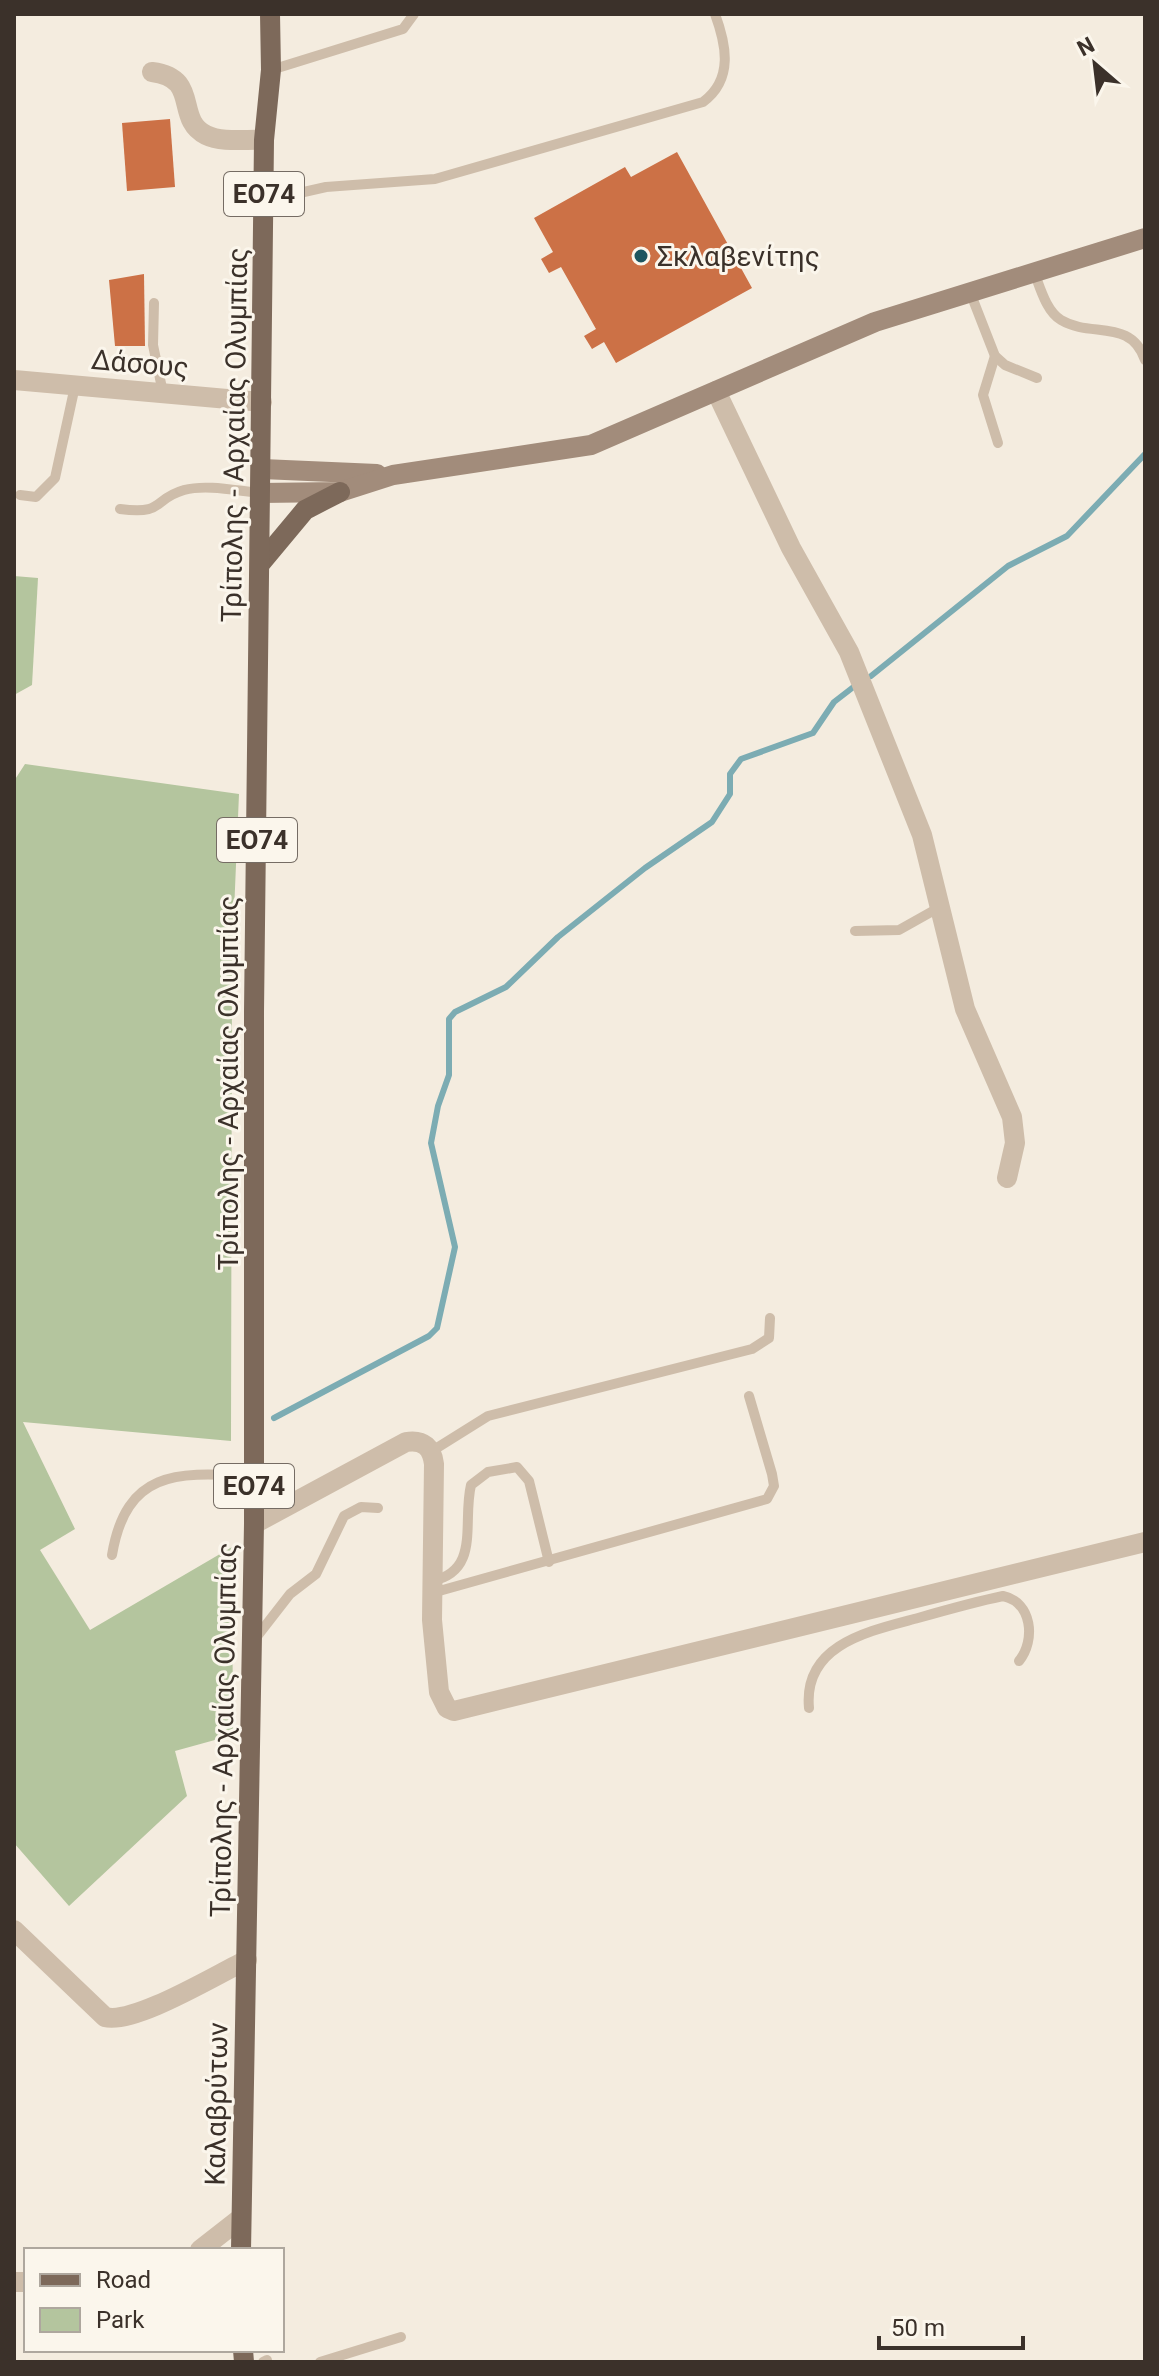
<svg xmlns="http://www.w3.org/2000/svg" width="1159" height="2376" viewBox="0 0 1159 2376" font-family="Roboto,sans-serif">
	<rect width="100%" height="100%" fill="#f4ecdf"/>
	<g fill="#b4c59e">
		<polygon points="14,576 38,578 32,685 14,695"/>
		<polygon points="25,764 239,794 232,959 231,1441 23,1422 75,1529 40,1550 90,1630 232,1547 233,1735 175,1751 187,1796 69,1906 14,1843 14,781"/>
	</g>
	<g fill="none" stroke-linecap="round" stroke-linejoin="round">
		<g stroke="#7cacb3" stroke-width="6">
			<polyline points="871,676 1008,566 1067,536 1145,454"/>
			<polyline points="274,1418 429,1336 437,1328 455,1247 431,1143 438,1106 449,1075 449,1019 455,1012 506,987 558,937 645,868 712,822 730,794 730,774 741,759 813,733 834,702 856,685"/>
		</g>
	</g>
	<g fill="#cc7146">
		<polygon points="170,119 175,187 127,191 122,123"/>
		<polygon points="677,152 752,288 616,363 604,342 592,349 584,336 596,329 561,267 549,273 541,259 553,252 534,218 625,167 631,177"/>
		<polygon points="144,274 145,346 115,346 109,280"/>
	</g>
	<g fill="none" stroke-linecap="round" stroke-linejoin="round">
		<g stroke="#cebdaa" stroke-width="10">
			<polyline points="271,70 403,29 414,14"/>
			<path d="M 264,201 L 326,187 L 435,179 L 703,102 C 734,79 726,44 715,14"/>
			<path d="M 1034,272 C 1040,287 1046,311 1061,320 C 1091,338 1131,318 1145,360"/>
			<polyline points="970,292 995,356 1005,365 1037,378"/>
			<polyline points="154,303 153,345 163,393"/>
			<polyline points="995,356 983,395 998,443"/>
			<polyline points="20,495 36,497 55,478 75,386"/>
			<path d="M 120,509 C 166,515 152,499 184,490 C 207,484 237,491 260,493"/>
			<polyline points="855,931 899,930 940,907"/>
			<polyline points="432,1451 488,1416 752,1349 769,1338 770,1318"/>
			<path d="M 112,1555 C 127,1466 182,1473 254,1476"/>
			<path d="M 432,1581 C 481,1571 462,1522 471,1485 L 488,1472 L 517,1467 L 529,1481 L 549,1562"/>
			<polyline points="432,1593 767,1499 774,1486 772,1474 749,1396"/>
			<polyline points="255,1639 290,1594 316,1574 344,1516 361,1507 378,1508"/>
			<path d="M 809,1708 C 803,1644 870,1631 918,1618 C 946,1610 974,1602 1003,1596 C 1032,1602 1036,1640 1019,1661"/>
			<polyline points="263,2362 267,2360"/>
			<polyline points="320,2362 401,2337"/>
		</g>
		<g stroke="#cebdaa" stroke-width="20">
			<path d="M 152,72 C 201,78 174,119 206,135 C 222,143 247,139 264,140"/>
			<polyline points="14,380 262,402"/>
			<polyline points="716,391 791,548 849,652 922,835 965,1009 1012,1117 1015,1143 1007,1178"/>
			<path d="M 254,1524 L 406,1442 C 424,1439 432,1448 434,1464 L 432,1620 L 439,1692 L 447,1708 L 454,1711 L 1145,1542"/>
			<path d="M 14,1930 L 105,2017 C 134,2025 217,1974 247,1960"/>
			<polyline points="200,2250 241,2218"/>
			<polyline points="14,2282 26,2282"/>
		</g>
		<g stroke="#a28c7b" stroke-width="20">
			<polyline points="262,469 377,474"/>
			<polyline points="260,493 340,492 393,475 591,445 875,322 1145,238"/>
		</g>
		<g stroke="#7d695a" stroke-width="20">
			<polyline points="260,564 305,510 340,492"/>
			<polyline points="241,2250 254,1524 254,1012 264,140 271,70 270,14"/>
			<polyline points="243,2350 244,2362"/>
		</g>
	</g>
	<circle fill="#1d555f" stroke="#fbf6ec" stroke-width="3" cx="641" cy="256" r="8"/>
	<g text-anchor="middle" stroke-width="6" stroke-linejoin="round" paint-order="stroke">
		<g fill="#fbf6ec" stroke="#756c64" stroke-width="2">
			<rect x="224" y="172" width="80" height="44" rx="6"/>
			<rect x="217" y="818" width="80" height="44" rx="6"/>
			<rect x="214" y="1464" width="80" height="44" rx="6"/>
		</g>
		<g font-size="26" font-weight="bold" fill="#3b312a">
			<text x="264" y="203">ΕΟ74</text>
			<text x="257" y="849">ΕΟ74</text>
			<text x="254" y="1495">ΕΟ74</text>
		</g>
		<g font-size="28" fill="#3b312a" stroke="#fbf6ec" text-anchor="start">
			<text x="657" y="266">Σκλαβενίτης</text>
		</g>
		<g font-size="28" fill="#3b312a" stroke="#fbf6ec">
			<text transform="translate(140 363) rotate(5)" y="10">Δάσους</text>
			<text transform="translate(234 435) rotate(-89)" y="10">Τρίπολης - Αρχαίας Ολυμπίας</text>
			<text transform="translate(228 1083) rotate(-90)" y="10">Τρίπολης - Αρχαίας Ολυμπίας</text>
			<text transform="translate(223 1730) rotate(-89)" y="10">Τρίπολης - Αρχαίας Ολυμπίας</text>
			<text transform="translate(216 2104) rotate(-89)" y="10">Καλαβρύτων</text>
		</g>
	</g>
	<rect width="1159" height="2376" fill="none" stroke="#3b312a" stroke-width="32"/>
	<rect x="24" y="2248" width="260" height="104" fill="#fbf6ec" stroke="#aea79e" stroke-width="2"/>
	<rect x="40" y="2274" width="40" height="12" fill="#7d695a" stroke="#aea79e" stroke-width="2"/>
	<text x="96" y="2288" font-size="24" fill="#3b312a">Road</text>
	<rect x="40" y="2308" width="40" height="24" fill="#b4c59e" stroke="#aea79e" stroke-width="2"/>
	<text x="96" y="2328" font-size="24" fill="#3b312a">Park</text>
	<g transform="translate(1095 64) rotate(332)" stroke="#fbf6ec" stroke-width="6" paint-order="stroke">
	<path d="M0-6L14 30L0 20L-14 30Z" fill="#3b312a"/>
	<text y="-12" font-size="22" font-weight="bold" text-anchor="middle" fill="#3b312a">N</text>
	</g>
	<path d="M879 2336v12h144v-12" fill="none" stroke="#3b312a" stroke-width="4"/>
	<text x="891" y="2336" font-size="24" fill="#3b312a" stroke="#fbf6ec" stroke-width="6" paint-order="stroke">50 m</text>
</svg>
